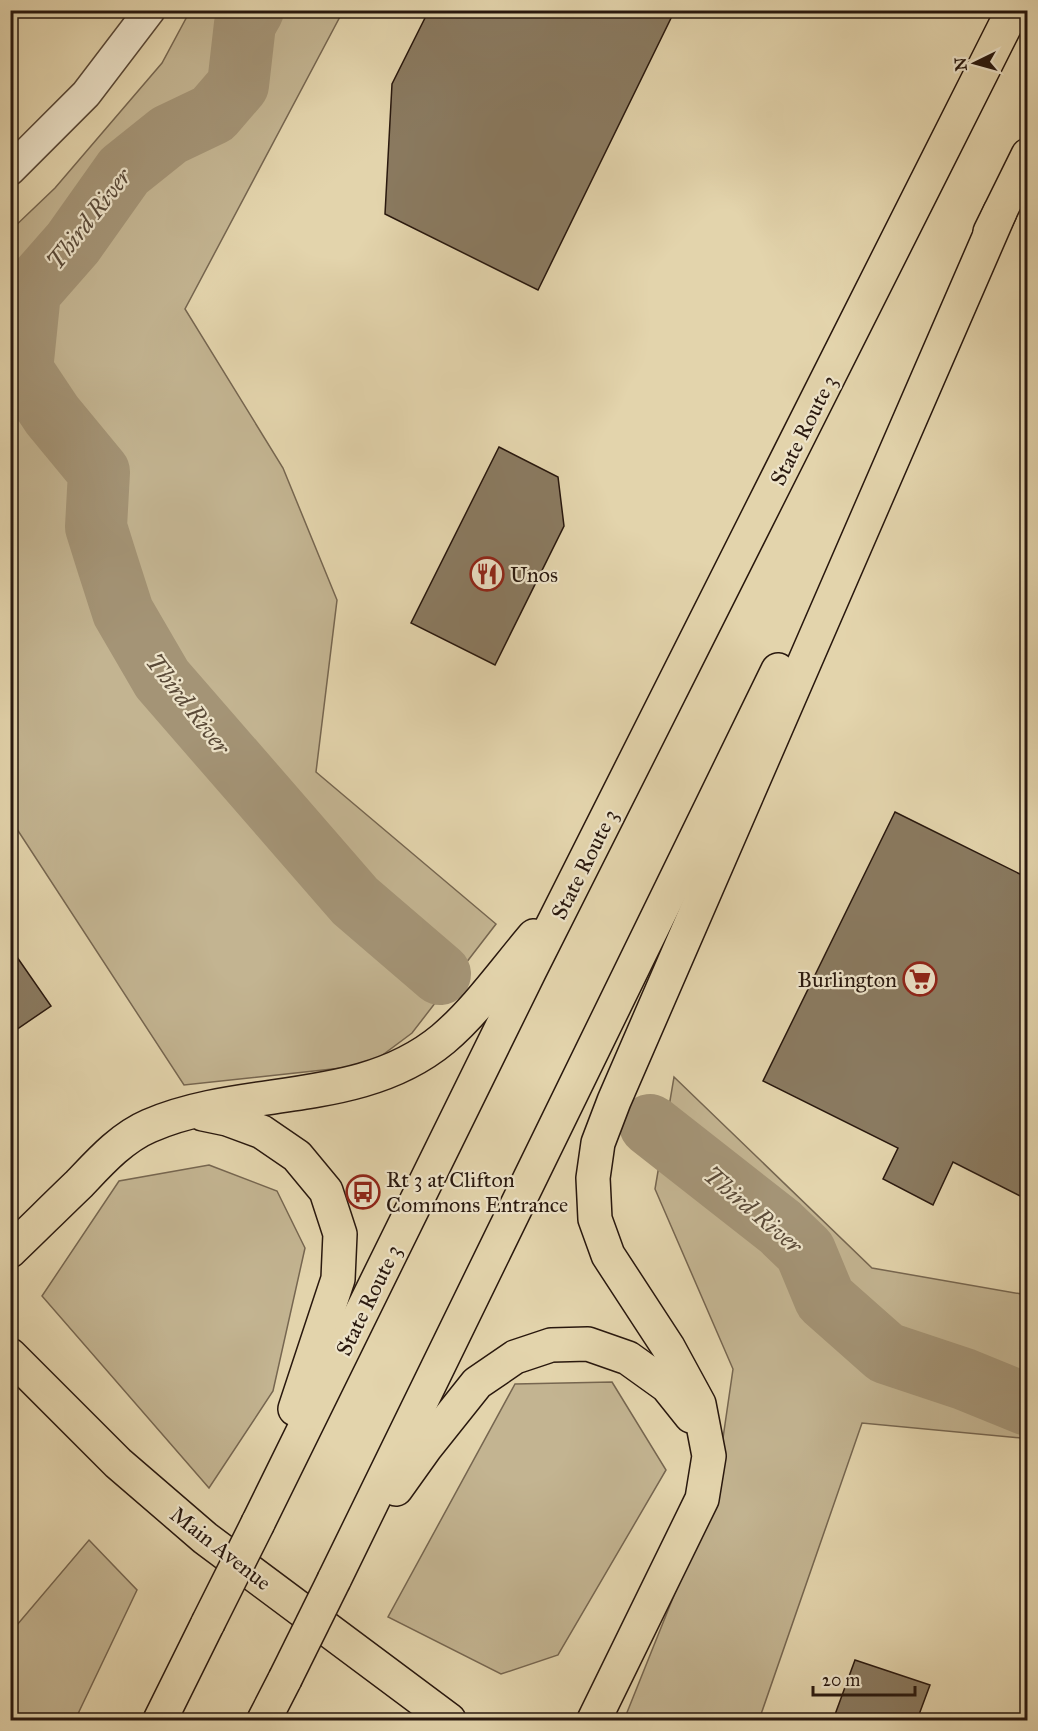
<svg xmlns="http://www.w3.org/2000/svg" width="1038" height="1731" viewBox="0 0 1038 1731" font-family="'IM FELL Great Primer',serif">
	<rect width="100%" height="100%" fill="#e3d4ac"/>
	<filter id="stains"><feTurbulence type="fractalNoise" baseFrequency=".00333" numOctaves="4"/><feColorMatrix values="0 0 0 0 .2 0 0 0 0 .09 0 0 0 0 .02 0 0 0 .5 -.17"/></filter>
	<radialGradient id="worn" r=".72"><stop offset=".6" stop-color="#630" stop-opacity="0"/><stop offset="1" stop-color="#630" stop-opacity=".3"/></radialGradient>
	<g fill="#c3b491" stroke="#766650" stroke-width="1.5">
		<polygon points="190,11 343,11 185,309 283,468 337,600 316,772 496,924 412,1033 369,1065 184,1085 11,820 11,230 55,188 162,63"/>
		<polygon points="674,1077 872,1268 1027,1295 1027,1417 1021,1438 862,1423 759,1720 624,1720 715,1493 733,1369 655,1189"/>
		<polygon points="209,1165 277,1191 305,1248 273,1391 209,1488 42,1296 119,1181"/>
		<polygon points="612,1382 666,1470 558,1655 501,1674 388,1617 515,1384"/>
		<polygon points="89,1540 137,1590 75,1720 11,1720 11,1632"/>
	</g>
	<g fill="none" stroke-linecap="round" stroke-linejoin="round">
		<g stroke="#a49476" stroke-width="62">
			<polyline points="253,10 245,24 238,85 213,114 169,135 124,171 73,243 30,292 22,370 52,415 99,472 96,527 106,559 123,612 162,679 355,901 440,974"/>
			<polyline points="650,1125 780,1227 805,1251 825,1299 886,1353 964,1379 1028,1405"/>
		</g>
	</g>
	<g fill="#8a7a60" stroke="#29180e" stroke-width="1.5">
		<polygon points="429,10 675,10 538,290 385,214 392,84"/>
		<polygon points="499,447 558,477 564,526 495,665 411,623"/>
		<polygon points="895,812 1028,878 1028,1200 953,1162 933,1205 883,1179 898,1148 763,1081"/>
		<polygon points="10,947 51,1006 10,1034"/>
		<polygon points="855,1660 930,1685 917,1720 833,1720"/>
	</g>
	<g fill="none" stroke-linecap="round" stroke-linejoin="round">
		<g stroke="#584736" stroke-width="33">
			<polyline id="street" points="10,170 86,94 150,10"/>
		</g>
		<g stroke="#29180e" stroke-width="36">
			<polyline id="primary" points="10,1355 118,1463 205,1538 449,1720"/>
		</g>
		<g stroke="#29180e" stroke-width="36">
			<g id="highway">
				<polyline points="990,232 1028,155"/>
				<polyline points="203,1114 227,1119 262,1132 297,1156 326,1191 340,1234 338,1279 295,1409"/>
				<path d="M 10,1251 C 33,1229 56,1206 79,1184 C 99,1163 121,1138 149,1126 C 243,1085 360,1108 443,1039 C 477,1010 505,970 534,936"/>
				<polyline points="396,1489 426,1447 477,1383 515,1357 551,1345 588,1344 628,1358 667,1386 691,1416"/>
				<polyline points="258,1523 530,970 1013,10"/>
				<polyline points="334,1580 778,670"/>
				<polyline points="160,1720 208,1623"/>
				<polyline points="264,1720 285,1679"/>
				<polyline points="594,1720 702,1499 709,1456 699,1404 668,1347 608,1255 595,1219 593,1178 598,1143 614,1101 1000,212"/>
			</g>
		</g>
		<use href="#street" stroke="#ede3c9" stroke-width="30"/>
		<use href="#primary" stroke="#e3d4ac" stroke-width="33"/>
		<use href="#highway" stroke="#e3d4ac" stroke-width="33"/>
		<g stroke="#29180e" stroke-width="36" stroke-linecap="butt">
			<g id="highway-bridge">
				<polyline points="208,1623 258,1523"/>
				<polyline points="285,1679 334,1580"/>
			</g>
		</g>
		<use href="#highway-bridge" stroke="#e3d4ac" stroke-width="33"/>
	</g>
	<defs>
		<g id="restaurant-ring" transform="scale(1.725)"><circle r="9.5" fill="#ede3c9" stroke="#8f2418" stroke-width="1.5"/><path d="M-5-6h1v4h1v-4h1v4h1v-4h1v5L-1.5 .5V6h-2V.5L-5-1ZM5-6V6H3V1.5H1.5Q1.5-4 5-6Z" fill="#8f2418"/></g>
		<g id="supermarket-ring" transform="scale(1.725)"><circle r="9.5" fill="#ede3c9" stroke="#8f2418" stroke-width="1.5"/><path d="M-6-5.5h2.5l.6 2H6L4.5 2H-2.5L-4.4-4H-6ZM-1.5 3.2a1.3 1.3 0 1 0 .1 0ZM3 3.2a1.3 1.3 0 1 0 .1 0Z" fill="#8f2418"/></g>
		<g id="bus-ring" transform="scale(1.725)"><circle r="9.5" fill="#ede3c9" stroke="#8f2418" stroke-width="1.5"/><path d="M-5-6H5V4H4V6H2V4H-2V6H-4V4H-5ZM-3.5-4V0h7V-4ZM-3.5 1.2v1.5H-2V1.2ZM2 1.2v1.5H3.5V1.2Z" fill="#8f2418"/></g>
	</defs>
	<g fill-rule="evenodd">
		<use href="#restaurant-ring" x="487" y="574"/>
		<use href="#supermarket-ring" x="920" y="979"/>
		<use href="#bus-ring" x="363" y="1192"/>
	</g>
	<g text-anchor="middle" stroke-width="4.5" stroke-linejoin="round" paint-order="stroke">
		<g font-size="22" fill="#29180e" stroke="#ede3c9">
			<text transform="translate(803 430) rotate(-63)" y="8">State Route 3</text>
			<text transform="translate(584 864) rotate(-63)" y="8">State Route 3</text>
			<text transform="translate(368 1300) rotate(-64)" y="8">State Route 3</text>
			<text transform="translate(221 1548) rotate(38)" y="8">Main Avenue</text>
		</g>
		<g font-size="22" fill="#29180e" stroke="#ede3c9" text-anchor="start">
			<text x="510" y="582">Unos</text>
			<text x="897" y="987" text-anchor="end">Burlington</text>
			<text x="386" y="1187">Rt 3 at Clifton<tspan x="386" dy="25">Commons Entrance</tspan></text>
		</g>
		<g font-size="24" font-style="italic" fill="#5a4a38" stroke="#ede3c9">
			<text transform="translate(89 219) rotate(-52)" y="8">Third River</text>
			<text transform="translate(188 704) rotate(52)" y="8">Third River</text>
			<text transform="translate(753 1210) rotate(40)" y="8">Third River</text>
		</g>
	</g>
	<rect width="1038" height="1731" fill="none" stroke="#e3d4ac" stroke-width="36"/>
	<rect x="12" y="12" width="1014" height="1707" fill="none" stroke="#29180e" stroke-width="3"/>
	<rect x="18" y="18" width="1002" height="1695" fill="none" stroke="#29180e" stroke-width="1.5"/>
	<g transform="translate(975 63) rotate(265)" stroke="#ede3c9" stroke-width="4.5" paint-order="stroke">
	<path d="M0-4.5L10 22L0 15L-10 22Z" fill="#29180e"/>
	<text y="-9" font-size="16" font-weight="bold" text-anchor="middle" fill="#29180e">N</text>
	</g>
	<path d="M813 1686v9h102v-9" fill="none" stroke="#29180e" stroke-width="3"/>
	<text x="822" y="1686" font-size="18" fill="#29180e" stroke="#ede3c9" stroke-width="4.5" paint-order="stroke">20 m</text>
	<rect width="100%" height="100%" filter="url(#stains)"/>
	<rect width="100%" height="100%" fill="url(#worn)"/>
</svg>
